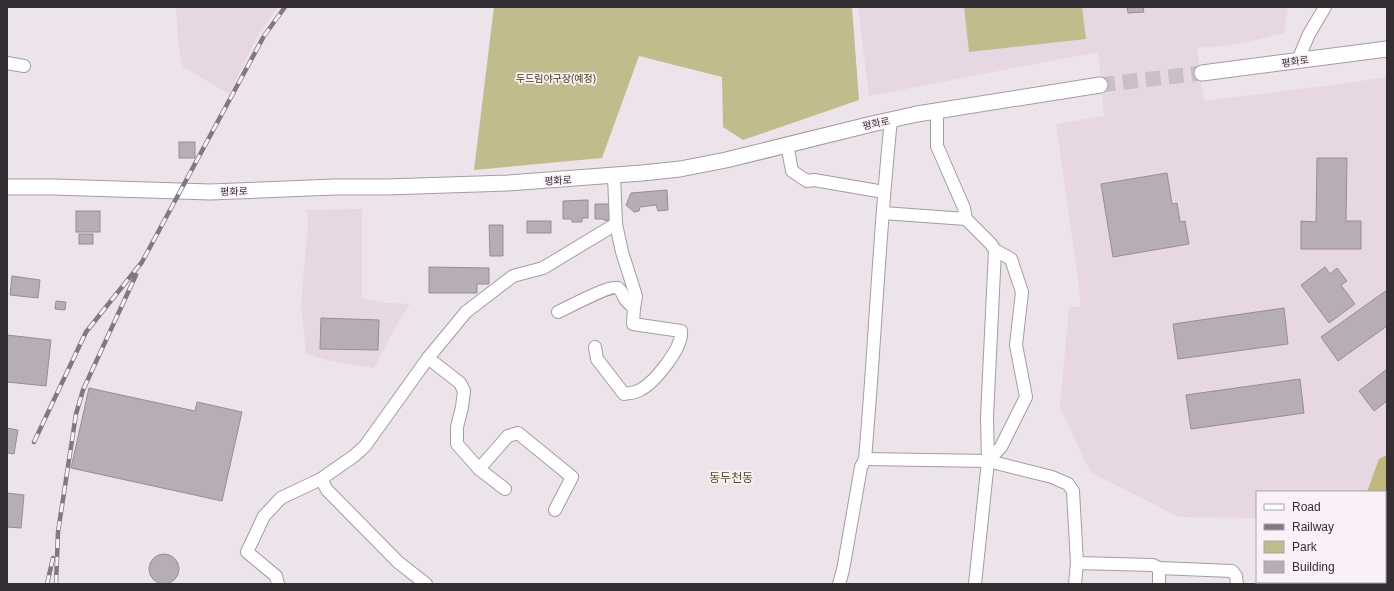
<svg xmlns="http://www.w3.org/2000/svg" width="1394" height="591" viewBox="0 0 1394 591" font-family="Helvetica,'Noto Sans KR',sans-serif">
	<rect width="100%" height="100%" fill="#ede4eb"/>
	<g fill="#e6d7e2">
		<polygon points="176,7 278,7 259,33 229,94 183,67 179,50"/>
		<polygon points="858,7 1288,7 1284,33 1234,45 1197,48 1204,101 1340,84 1387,77 1387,475 1368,492 1257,492 1257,518 1179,517 1090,472 1060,407 1069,307 1081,307 1079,286 1056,124 1104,116 1098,52 869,96"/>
		<polygon points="362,209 362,298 387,303 410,304 396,326 374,368 330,361 306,354 301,305 308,221 305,210"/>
	</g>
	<g fill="#c1bc8c">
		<polygon points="494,7 852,7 859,100 743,140 723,127 722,77 639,56 602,158 474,170"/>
		<polygon points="964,7 1082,7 1086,39 969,52"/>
	</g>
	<polygon fill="#bfb87a" points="1387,455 1387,584 1363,584 1362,582 1385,582 1385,492 1367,492 1379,459"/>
	<g fill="#b6aeb4" stroke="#968e94">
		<polygon points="1127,7 1143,7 1144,12 1128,13"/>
		<rect x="179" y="142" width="16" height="16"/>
		<polygon points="1317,158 1347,158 1346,221 1361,221 1361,249 1301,249 1301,221 1316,222"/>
		<polygon points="1167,173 1172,204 1177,203 1180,222 1185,221 1189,244 1113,257 1101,184"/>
		<polygon points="667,190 668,210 658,211 656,205 640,207 639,211 634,212 626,205 631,193"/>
		<polygon points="588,200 588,218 582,218 582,222 572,222 572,219 563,219 563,201"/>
		<polygon points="595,204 610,204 610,218 608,221 604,220 604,219 595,219"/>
		<rect x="76" y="211" width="24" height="21"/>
		<rect x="527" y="221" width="24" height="12"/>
		<polygon points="489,225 503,225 503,256 490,256"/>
		<rect x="79" y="234" width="14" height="10"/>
		<polygon points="429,267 489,268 489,284 477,284 477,293 429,293"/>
		<polygon points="1325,267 1330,274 1337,268 1347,281 1341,285 1355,304 1329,323 1301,285"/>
		<polygon points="12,276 40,280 38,298 10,295"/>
		<polygon points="1387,290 1387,326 1338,361 1321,337"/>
		<polygon points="56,301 66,302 65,310 55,309"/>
		<polygon points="1284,308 1288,344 1178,359 1173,324"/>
		<polygon points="321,318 379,320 378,350 320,349"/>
		<polygon points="7,335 51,340 46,386 7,382"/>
		<polygon points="1387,369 1387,401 1374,411 1359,391"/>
		<polygon points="1300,379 1304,413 1191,429 1186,395"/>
		<polygon points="89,388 195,411 197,402 242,412 222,501 71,468"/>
		<polygon points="7,428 18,430 14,454 7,453"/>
		<polygon points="7,493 24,495 21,528 7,527"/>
		<circle cx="164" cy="569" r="15"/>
	</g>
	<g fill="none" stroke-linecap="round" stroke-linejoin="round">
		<polyline stroke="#c8c0c6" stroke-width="15" stroke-dasharray="15 8" stroke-linecap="butt" points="1100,85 1202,73"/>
		<g stroke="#a49ca2" stroke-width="14">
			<g id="minor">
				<polyline points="1298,60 1309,34 1325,7"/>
				<polyline points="7,63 24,66"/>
				<polyline points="937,111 937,146 964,208 966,219 991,244 995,250 1011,259 1022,292 1016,345 1026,397 1001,447 988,461"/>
				<polyline points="787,144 792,171 807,181 814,180 884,192"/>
				<polyline points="883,213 966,219"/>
				<path d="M 558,312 C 567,308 611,284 618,288 C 622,291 623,295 625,299 C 627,302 631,305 634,308"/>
				<path d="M 595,347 L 597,359 L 624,394 C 629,393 635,393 640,390 C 654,383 683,348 681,331 L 633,324 L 634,308 L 636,296 L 622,252 L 616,224 L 614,176"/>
				<polyline points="428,358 460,383 464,391 462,407 457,427 457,444 479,469 505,489"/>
				<polyline points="865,459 988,461 1052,477 1068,484 1073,491 1077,563 1075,584"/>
				<polyline points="479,469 508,436 518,433 572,477 555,510"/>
				<polyline points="321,479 327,490 398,562 426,584"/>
				<polyline points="1077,563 1153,565 1159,568 1232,571 1236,576 1237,584"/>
				<polyline points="278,584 276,576 247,552 264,516 281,498 321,479 354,456 365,446 428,358 466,312 513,276 543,268 616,224"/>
				<path d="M 839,584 L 843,570 L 861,467 L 865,459 C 875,346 879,233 891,120"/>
				<polyline points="975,584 988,461 987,417 995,250"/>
				<polyline points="1159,584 1159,568"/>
			</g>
		</g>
		<g stroke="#a49ca2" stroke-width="17">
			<g id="major">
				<polyline points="1202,73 1387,49"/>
				<polyline points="7,187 54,187 210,192 335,187 387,187 508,183 642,173 680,169 726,160 872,124 917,114 1100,85"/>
			</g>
		</g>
		<use href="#minor" stroke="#fff" stroke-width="12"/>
		<use href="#major" stroke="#fff" stroke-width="15"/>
		<g stroke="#807a7f" stroke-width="4.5">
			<g id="rail">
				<polyline points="34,442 86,332 142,262 264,36 285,7"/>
				<polyline points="47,584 53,558"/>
				<polyline points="56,584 58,532 76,414 83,390 136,275"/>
			</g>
		</g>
		<use href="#rail" stroke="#faf1f8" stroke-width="3" stroke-dasharray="9" stroke-linecap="butt"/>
	</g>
	<g text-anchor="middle" stroke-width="3.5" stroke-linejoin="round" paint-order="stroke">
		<g font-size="10" fill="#322e31" stroke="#faf1f8">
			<text transform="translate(1295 61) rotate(-8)" y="4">평화로</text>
			<text transform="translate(876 123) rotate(-12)" y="4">평화로</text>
			<text transform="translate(558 180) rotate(-3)" y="4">평화로</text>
			<text transform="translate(234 191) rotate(-2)" y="4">평화로</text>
		</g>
		<g font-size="10" fill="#3d3704" stroke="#faf1f8">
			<text x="556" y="82">두드림야구장(예정)</text>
		</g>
		<g font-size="12" fill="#575013" stroke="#faf1f8">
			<text x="731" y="482">동두천동</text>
		</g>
	</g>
	<rect width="1394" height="591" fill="none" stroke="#322e31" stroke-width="16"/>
	<rect x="1256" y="491" width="130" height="92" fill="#faf1f8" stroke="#aaa3a8"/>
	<rect x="1264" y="504" width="20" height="6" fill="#ffffff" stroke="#aaa3a8"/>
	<text x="1292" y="511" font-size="12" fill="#322e31">Road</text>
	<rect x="1264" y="524" width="20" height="6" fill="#807a7f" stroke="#aaa3a8"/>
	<text x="1292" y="531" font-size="12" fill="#322e31">Railway</text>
	<rect x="1264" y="541" width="20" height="12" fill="#c1bc8c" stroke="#aaa3a8"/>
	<text x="1292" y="551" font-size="12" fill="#322e31">Park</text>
	<rect x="1264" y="561" width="20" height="12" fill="#b6aeb4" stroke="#aaa3a8"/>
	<text x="1292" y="571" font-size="12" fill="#322e31">Building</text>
</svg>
